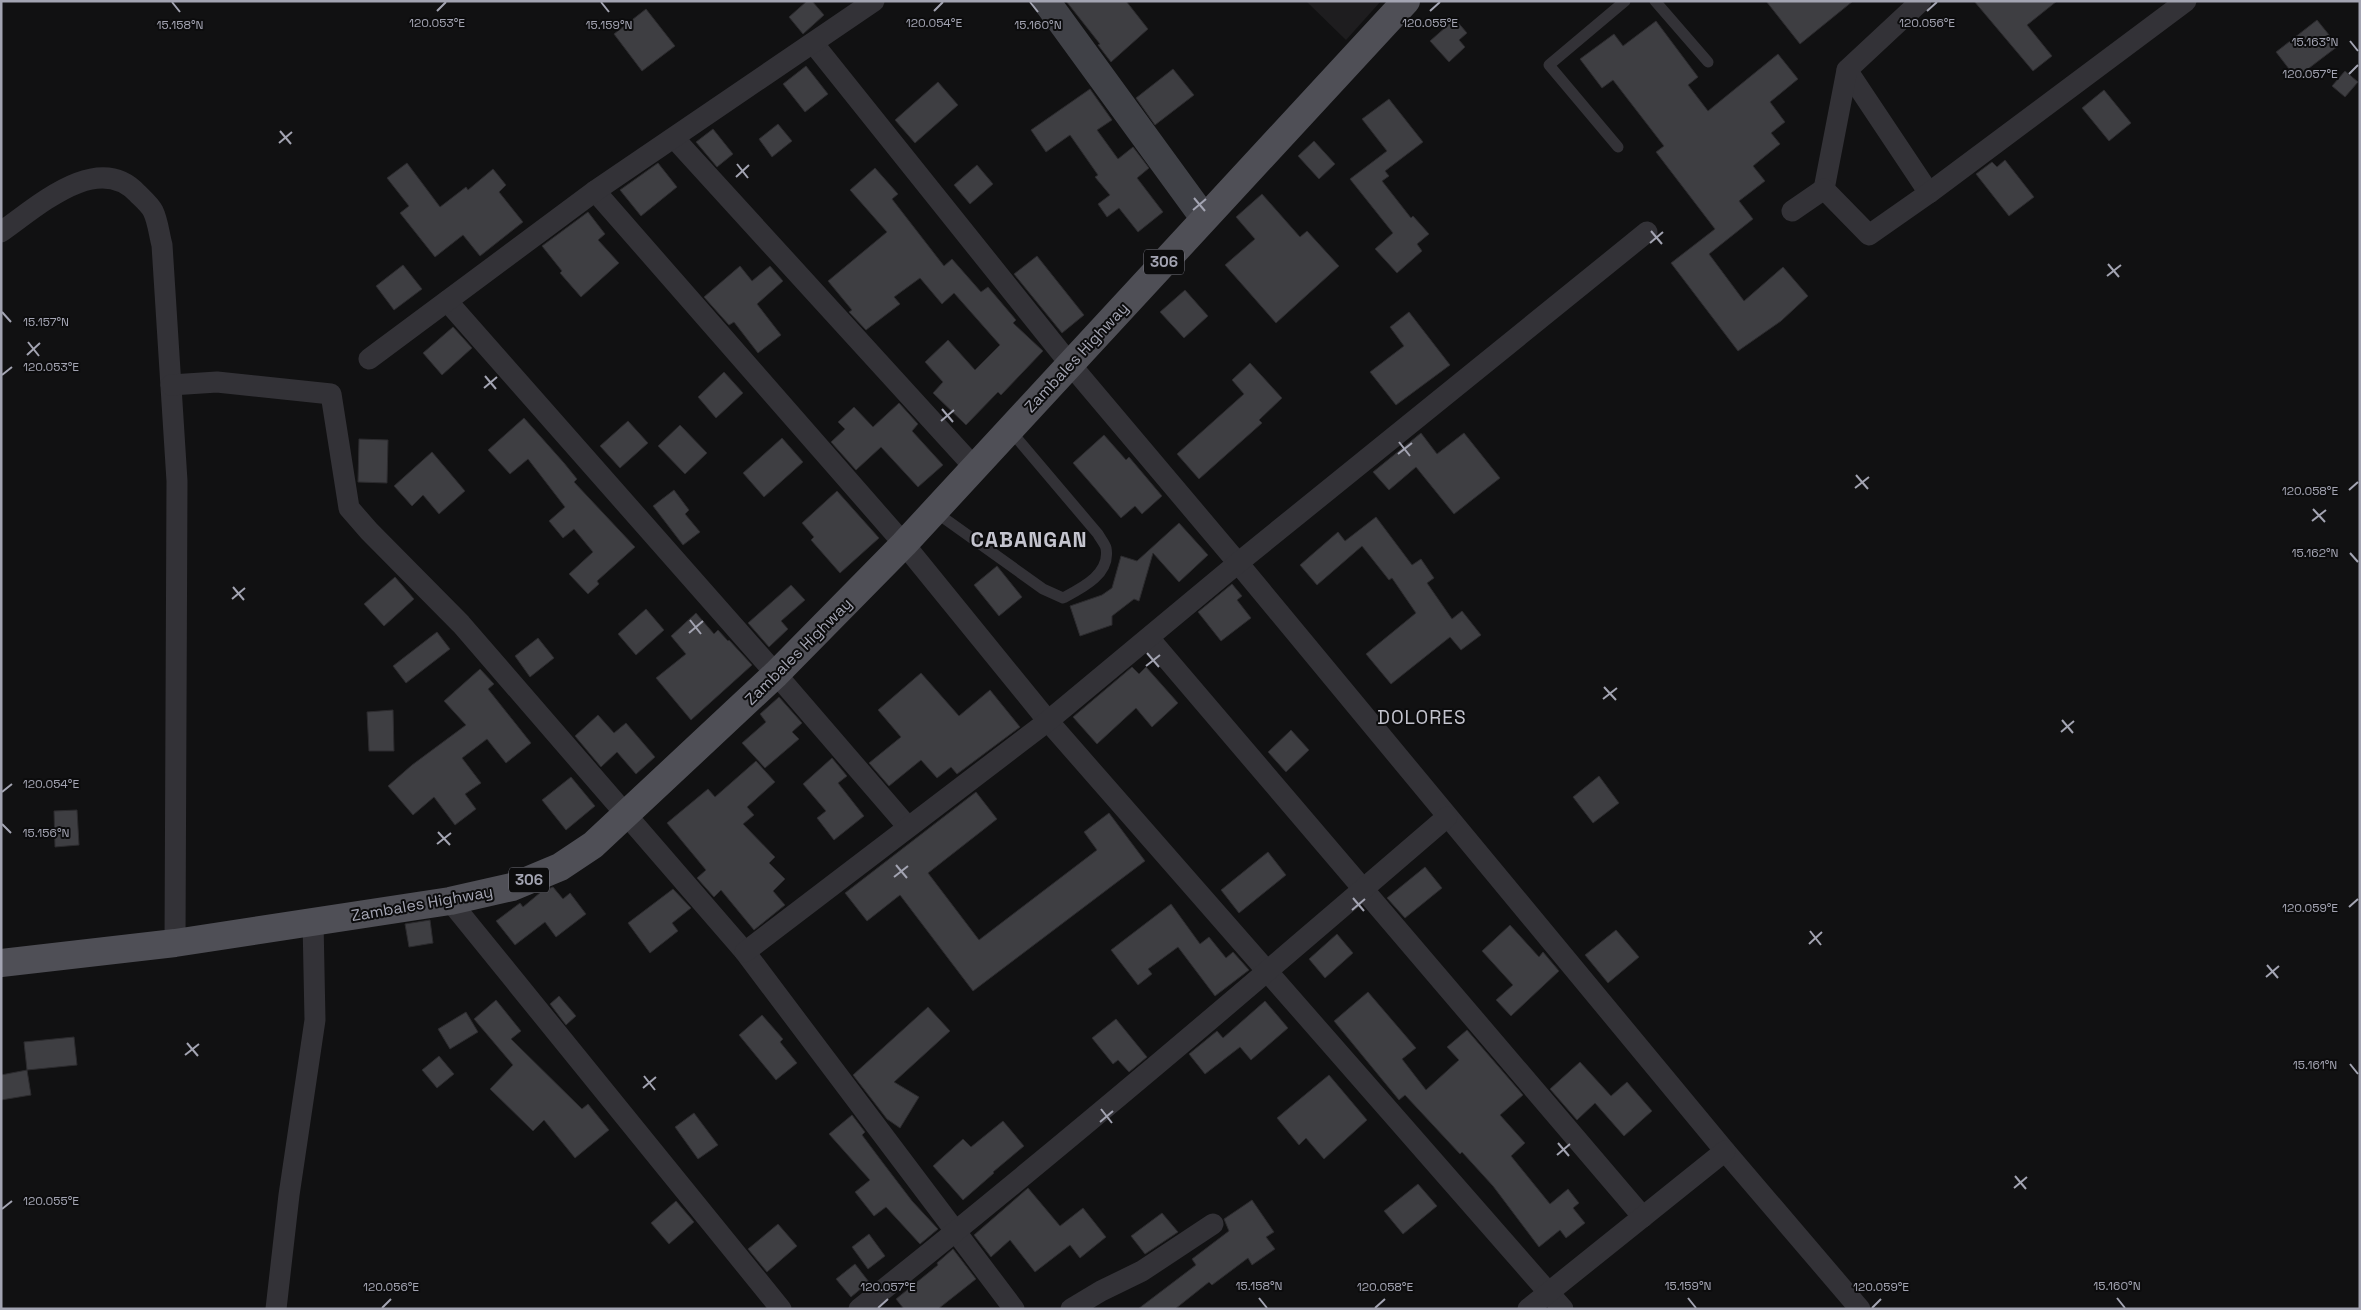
<svg xmlns="http://www.w3.org/2000/svg" width="2361" height="1310" viewBox="0 0 2361 1310" font-family="'Space Grotesk',sans-serif">
	<rect width="100%" height="100%" fill="#111112"/>
	<polygon fill="#1e1d1f" points="1306,1 1381,1 1346,40"/>
	<g fill="#3e3e42" stroke="#2c2b2e">
		<polygon points="807,1 812,1 824,15 803,34 789,17"/>
		<polygon points="1066,1 1126,1 1148,29 1111,62 1098,45 1100,44"/>
		<polygon points="1766,1 1853,1 1800,44"/>
		<polygon points="1974,1 2057,1 2027,25 2052,56 2033,71"/>
		<polygon points="646,9 675,46 642,71 614,34"/>
		<polygon points="1455,19 1467,33 1459,40 1465,47 1449,62 1430,41"/>
		<polygon points="2317,20 2338,46 2296,78 2276,52"/>
		<polygon points="1656,21 1698,77 1688,85 1708,111 1778,54 1798,79 1770,102 1785,122 1771,133 1780,144 1753,166 1765,181 1739,201 1753,219 1709,254 1744,301 1783,267 1808,296 1781,321 1738,351 1671,263 1715,229 1656,152 1664,146 1613,80 1602,88 1580,59 1614,34 1623,46"/>
		<polygon points="806,66 828,94 805,112 783,84"/>
		<polygon points="1173,69 1194,95 1155,125 1136,98"/>
		<polygon points="2345,71 2358,82 2345,97 2332,86"/>
		<polygon points="938,82 958,105 915,143 895,120"/>
		<polygon points="1090,89 1112,120 1097,130 1118,159 1133,147 1149,168 1137,178 1163,212 1138,232 1119,208 1107,217 1098,204 1110,195 1095,177 1098,175 1070,135 1046,152 1031,130"/>
		<polygon points="2104,90 2131,123 2109,141 2082,108"/>
		<polygon points="1389,99 1423,142 1385,171 1389,176 1382,181 1411,218 1413,216 1429,234 1417,244 1422,251 1397,273 1375,249 1393,233 1350,179 1387,151 1362,119"/>
		<polygon points="778,124 792,141 772,157 759,139"/>
		<polygon points="713,129 733,154 717,167 696,142"/>
		<polygon points="1314,141 1335,164 1319,179 1298,156"/>
		<polygon points="2005,160 2034,197 2009,216 1976,174 1992,162 1997,167"/>
		<polygon points="407,163 440,207 466,187 468,190 493,169 506,185 499,192 523,222 480,256 463,235 435,257 400,213 409,206 387,178"/>
		<polygon points="658,163 677,187 641,216 620,190"/>
		<polygon points="977,165 993,184 970,204 954,185"/>
		<polygon points="875,168 898,194 892,199 944,266 952,259 981,292 988,287 1016,320 1013,323 1043,351 1001,395 998,392 966,425 933,393 943,382 925,362 948,340 975,370 1000,345 954,293 942,304 920,278 894,297 900,304 866,330 849,312 852,310 828,281 887,232 850,190"/>
		<polygon points="1262,194 1300,237 1307,231 1339,266 1276,323 1225,265 1255,239 1236,217"/>
		<polygon points="588,212 605,234 598,240 619,263 581,297 560,273 562,271 542,246"/>
		<polygon points="1037,256 1084,315 1062,333 1014,274"/>
		<polygon points="403,265 422,289 394,310 376,286"/>
		<polygon points="740,266 752,281 770,266 783,281 757,304 781,335 758,353 734,322 729,325 704,297"/>
		<polygon points="1185,290 1208,316 1184,338 1160,312"/>
		<polygon points="1409,312 1450,365 1396,405 1370,372 1404,346 1390,327"/>
		<polygon points="453,327 472,348 442,375 423,353"/>
		<polygon points="1250,363 1282,398 1259,420 1262,423 1199,479 1177,454 1244,394 1232,380"/>
		<polygon points="724,372 743,393 716,418 698,397"/>
		<polygon points="899,403 918,424 912,431 943,465 918,487 881,447 856,470 831,442 845,429 838,422 854,407 873,427"/>
		<polygon points="524,418 564,463 577,479 574,482 635,547 597,581 599,584 588,594 569,574 593,552 574,529 563,538 549,521 565,507 528,459 510,474 488,450"/>
		<polygon points="628,421 648,443 620,468 600,446"/>
		<polygon points="680,425 707,453 685,474 658,446"/>
		<polygon points="1421,433 1437,454 1464,433 1500,478 1454,514 1416,467 1389,490 1373,472"/>
		<polygon points="1104,435 1126,460 1129,457 1162,496 1142,514 1135,506 1121,518 1073,463"/>
		<polygon points="782,438 803,462 764,497 743,473"/>
		<polygon points="359,439 388,440 387,483 358,482"/>
		<polygon points="432,452 465,491 439,514 423,495 412,506 394,486"/>
		<polygon points="674,490 689,510 685,514 700,532 683,545 653,506"/>
		<polygon points="837,491 879,538 840,573 811,540 814,537 802,523"/>
		<polygon points="1376,517 1412,565 1421,559 1434,578 1427,583 1452,619 1462,611 1481,635 1461,650 1450,637 1391,684 1366,654 1416,613 1392,578 1389,580 1362,546 1317,585 1300,565 1338,532 1345,541"/>
		<polygon points="1179,523 1208,555 1179,582 1153,553 1139,601 1134,599 1112,616 1112,625 1080,636 1070,606 1102,595 1112,588 1121,556 1137,561"/>
		<polygon points="997,566 1022,597 999,616 974,585"/>
		<polygon points="395,577 414,599 384,626 364,604"/>
		<polygon points="1232,584 1242,596 1237,600 1251,618 1221,641 1198,612"/>
		<polygon points="791,585 805,600 781,621 788,629 769,647 748,623"/>
		<polygon points="646,609 664,630 636,655 618,634"/>
		<polygon points="696,613 714,634 718,630 728,641 729,640 752,665 691,720 656,678 686,654 671,636"/>
		<polygon points="437,632 450,649 406,683 393,666"/>
		<polygon points="538,638 554,658 530,677 515,656"/>
		<polygon points="1132,667 1139,674 1146,667 1178,703 1152,727 1136,708 1097,744 1073,717"/>
		<polygon points="480,669 494,684 488,689 531,743 506,763 487,739 462,758 481,783 465,794 476,809 455,825 434,797 413,815 388,786 412,765 466,725 444,701"/>
		<polygon points="921,673 959,716 990,690 1020,727 957,774 951,767 937,778 921,760 889,786 869,763 901,737 878,710"/>
		<polygon points="779,697 802,723 792,732 799,739 765,768 742,743 766,722 760,714"/>
		<polygon points="393,710 394,751 369,751 367,712"/>
		<polygon points="598,715 614,733 626,723 655,757 636,774 617,752 601,767 575,736"/>
		<polygon points="1291,730 1309,750 1286,772 1268,752"/>
		<polygon points="832,758 847,776 838,783 864,816 834,840 817,818 826,811 803,784"/>
		<polygon points="756,761 775,782 747,807 754,815 743,824 775,857 769,863 785,879 773,891 785,905 754,930 721,890 714,897 697,878 706,870 667,823 708,789 715,797"/>
		<polygon points="1599,776 1619,803 1593,823 1573,797"/>
		<polygon points="571,777 595,806 566,830 542,800"/>
		<polygon points="976,792 997,819 928,873 979,940 1097,850 1084,832 1109,813 1145,861 973,991 900,895 867,921 845,893"/>
		<polygon points="77,810 79,845 55,847 54,811"/>
		<polygon points="1268,852 1286,875 1239,913 1221,890"/>
		<polygon points="1425,867 1442,888 1405,918 1387,898"/>
		<polygon points="553,887 563,899 570,893 586,914 556,937 545,922 515,945 496,921 520,903 523,907 541,892"/>
		<polygon points="673,889 691,908 672,923 678,931 650,953 628,923"/>
		<polygon points="1171,904 1200,944 1209,937 1226,958 1233,952 1249,970 1215,996 1178,947 1148,969 1152,974 1138,985 1111,950"/>
		<polygon points="430,920 433,943 409,947 405,924"/>
		<polygon points="1510,925 1539,957 1543,952 1559,971 1511,1016 1496,1000 1513,985 1482,951"/>
		<polygon points="1616,930 1639,957 1608,983 1585,955"/>
		<polygon points="1337,934 1353,953 1325,978 1309,959"/>
		<polygon points="1368,992 1416,1048 1402,1059 1426,1090 1459,1060 1447,1047 1467,1030 1523,1095 1500,1115 1525,1143 1511,1156 1550,1204 1568,1189 1579,1203 1573,1208 1585,1223 1566,1238 1560,1230 1539,1247 1493,1186 1462,1152 1460,1154 1405,1095 1399,1100 1334,1021"/>
		<polygon points="559,996 576,1016 566,1025 550,1004"/>
		<polygon points="496,1000 521,1031 511,1039 582,1109 588,1104 609,1130 575,1158 544,1120 533,1131 490,1089 513,1065 474,1019"/>
		<polygon points="1265,1001 1288,1028 1251,1060 1240,1047 1205,1074 1189,1054 1217,1031 1223,1038"/>
		<polygon points="928,1007 950,1031 894,1082 919,1097 900,1128 887,1119 853,1075"/>
		<polygon points="466,1012 478,1032 450,1049 438,1029"/>
		<polygon points="762,1015 783,1039 780,1042 797,1063 776,1080 739,1035"/>
		<polygon points="1116,1019 1147,1057 1129,1072 1118,1060 1113,1064 1092,1038"/>
		<polygon points="74,1037 77,1065 27,1070 24,1042"/>
		<polygon points="439,1056 454,1074 437,1088 422,1070"/>
		<polygon points="1580,1062 1611,1096 1627,1082 1652,1111 1624,1136 1595,1103 1577,1120 1550,1089"/>
		<polygon points="27,1070 31,1095 1,1100 1,1075"/>
		<polygon points="1329,1075 1367,1120 1324,1159 1306,1138 1299,1145 1277,1118"/>
		<polygon points="694,1113 718,1145 698,1159 675,1127"/>
		<polygon points="852,1115 865,1132 862,1135 883,1163 912,1201 938,1229 920,1244 886,1207 874,1216 855,1192 870,1180 829,1134"/>
		<polygon points="1003,1121 1024,1146 993,1172 994,1173 963,1200 933,1166 963,1139 971,1147"/>
		<polygon points="1418,1184 1437,1206 1403,1234 1384,1211"/>
		<polygon points="1028,1188 1060,1226 1083,1208 1106,1237 1080,1258 1070,1245 1035,1272 1010,1240 991,1257 974,1235"/>
		<polygon points="1252,1200 1274,1232 1266,1237 1275,1249 1252,1265 1248,1258 1212,1285 1209,1282 1175,1309 1138,1309 1196,1265 1192,1259 1229,1231 1224,1219"/>
		<polygon points="676,1201 694,1222 669,1244 651,1223"/>
		<polygon points="1162,1213 1178,1232 1145,1254 1131,1236"/>
		<polygon points="778,1224 797,1246 767,1272 748,1249"/>
		<polygon points="869,1234 885,1256 868,1269 852,1247"/>
		<polygon points="953,1249 976,1279 938,1309 904,1309 896,1299 938,1265 937,1263"/>
		<polygon points="855,1264 869,1282 851,1297 836,1279"/>
	</g>
	<g fill="none" stroke-linecap="round" stroke-linejoin="round">
		<g stroke="#333237" stroke-width="11">
			<polyline points="1655,1 1708,62"/>
			<polyline points="1618,147 1549,65 1625,1"/>
			<path d="M 934,511 L 1043,589 L 1063,598 C 1082,588 1111,574 1106,548 C 1105,544 1100,538 1098,534 L 1009,429"/>
		</g>
		<g stroke="#333237" stroke-width="21">
			<polyline points="813,43 1070,364 1238,563 1725,1151 1860,1309"/>
			<polyline points="1847,70 1929,193"/>
			<polyline points="674,138 975,468"/>
			<polyline points="1824,189 1847,70 1921,1"/>
			<polyline points="595,191 904,544 1048,721 1563,1309"/>
			<polyline points="1792,211 1824,189 1869,235 1929,193 2186,1"/>
			<path d="M 1,232 C 37,207 98,150 138,194 C 143,199 150,205 153,211 C 158,221 159,234 162,245 L 177,481 L 175,943"/>
			<polyline points="447,301 776,674 908,827"/>
			<polyline points="369,359 595,191 874,1"/>
			<polyline points="171,385 217,382 331,394 349,508 369,531 461,624 745,952 1014,1309"/>
			<polyline points="1149,638 1643,1217"/>
			<polyline points="450,901 781,1309"/>
			<polyline points="745,952 1048,721 1238,563 1647,232"/>
			<polyline points="276,1309 289,1195 315,1020 313,921"/>
			<path d="M 859,1309 C 1059,1150 1253,984 1447,817"/>
			<polyline points="1071,1309 1101,1291 1142,1271 1213,1224"/>
			<polyline points="1528,1309 1725,1151"/>
		</g>
		<polyline stroke="#404147" stroke-width="28" points="1046,1 1204,218"/>
		<polyline stroke="#4f4f56" stroke-width="28" points="1,963 175,943 450,901 512,887 560,867 593,845 776,674 904,544 1406,1"/>
	</g>
	<path fill="none" stroke="#a3a4b2" stroke-width="2" d="M 172,2 L 180,12M 601,2 L 609,12M 1030,2 L 1038,12M 437,11 L 446,2M 934,11 L 943,2M 1430,11 L 1440,2M 1927,11 L 1937,2M 2350,41 L 2358,51M 2349,74 L 2358,65M 280,131 L 291,144M 279,143 L 292,132M 737,164 L 748,178M 736,177 L 749,165M 1194,198 L 1205,211M 1193,210 L 1206,199M 1651,231 L 1662,244M 1650,243 L 1663,232M 2108,264 L 2119,277M 2107,276 L 2121,265M 2,312 L 11,322M 28,342 L 39,356M 27,355 L 40,343M 2,375 L 12,367M 485,376 L 496,389M 484,388 L 497,377M 942,409 L 953,422M 941,421 L 954,410M 1399,442 L 1410,456M 1398,454 L 1412,443M 1856,475 L 1868,489M 1855,488 L 1869,477M 2349,490 L 2358,482M 2313,509 L 2325,522M 2312,521 L 2326,510M 2350,553 L 2358,562M 233,587 L 244,600M 232,599 L 245,588M 690,620 L 701,634M 689,633 L 703,621M 1147,653 L 1159,667M 1146,666 L 1160,655M 1604,687 L 1616,700M 1603,699 L 1617,688M 2062,720 L 2073,733M 2061,732 L 2074,721M 2,792 L 12,784M 2,824 L 11,833M 438,832 L 450,845M 437,844 L 451,833M 896,865 L 907,878M 894,877 L 908,866M 1353,898 L 1364,911M 2349,907 L 2358,899M 1352,910 L 1365,899M 1810,931 L 1821,945M 1809,944 L 1822,932M 2267,965 L 2278,978M 2266,977 L 2279,966M 187,1043 L 198,1056M 185,1055 L 199,1044M 2350,1064 L 2358,1074M 644,1076 L 655,1090M 643,1088 L 656,1077M 1101,1109 L 1112,1123M 1100,1122 L 1113,1111M 1558,1143 L 1569,1156M 1557,1155 L 1570,1144M 2015,1176 L 2026,1189M 2014,1188 L 2027,1177M 2,1209 L 12,1201M 1259,1298 L 1267,1308M 1688,1298 L 1696,1308M 2117,1298 L 2125,1308M 382,1308 L 391,1299M 878,1308 L 888,1299M 1375,1308 L 1385,1299M 1872,1308 L 1881,1299"/>
	<g text-anchor="middle" stroke-width="4" stroke-linejoin="round" paint-order="stroke">
		<g fill="#0c0c0d" stroke="#767680" stroke-width="1">
			<rect x="1144" y="249.5" width="40" height="25" rx="4"/>
			<rect x="509" y="867.5" width="40" height="25" rx="4"/>
		</g>
		<g font-size="15" font-weight="bold" fill="#a3a4b2">
			<text x="1164" y="267">306</text>
			<text x="529" y="885">306</text>
		</g>
		<g font-size="16" fill="#a3a4b2" stroke="#0c0c0d">
			<text transform="translate(1076 357) rotate(-47)" y="6">Zambales Highway</text>
			<text transform="translate(798 651) rotate(-45)" y="6">Zambales Highway</text>
			<text transform="translate(422 903) rotate(-10)" y="6">Zambales Highway</text>
		</g>
		<g font-size="19" letter-spacing="1" fill="#c4c4ce" stroke="#0c0c0d">
			<text x="1422" y="724">DOLORES</text>
		</g>
		<g font-size="21" font-weight="bold" letter-spacing="1" fill="#c4c4ce" stroke="#0c0c0d">
			<text x="1029" y="547">CABANGAN</text>
		</g>
	</g>
	<g font-size="12" text-anchor="middle" fill="#a3a4b2" stroke="#0c0c0d" stroke-width="4" stroke-linejoin="round" paint-order="stroke">
		<text x="437" y="27">120.053°E</text>
		<text x="934" y="27">120.054°E</text>
		<text x="1430" y="27">120.055°E</text>
		<text x="1927" y="27">120.056°E</text>
		<text x="180" y="29">15.158°N</text>
		<text x="609" y="29">15.159°N</text>
		<text x="1038" y="29">15.160°N</text>
		<text x="2315" y="46">15.163°N</text>
		<text x="2310" y="78">120.057°E</text>
		<text x="46" y="326">15.157°N</text>
		<text x="51" y="371">120.053°E</text>
		<text x="2310" y="495">120.058°E</text>
		<text x="2315" y="557">15.162°N</text>
		<text x="51" y="788">120.054°E</text>
		<text x="46" y="837">15.156°N</text>
		<text x="2310" y="912">120.059°E</text>
		<text x="2315" y="1069">15.161°N</text>
		<text x="51" y="1205">120.055°E</text>
		<text x="1259" y="1290">15.158°N</text>
		<text x="1688" y="1290">15.159°N</text>
		<text x="2117" y="1290">15.160°N</text>
		<text x="391" y="1291">120.056°E</text>
		<text x="888" y="1291">120.057°E</text>
		<text x="1385" y="1291">120.058°E</text>
		<text x="1881" y="1291">120.059°E</text>
	</g>
	<rect width="2361" height="1310" fill="none" stroke="#a3a4b2" stroke-width="5"/>
</svg>
